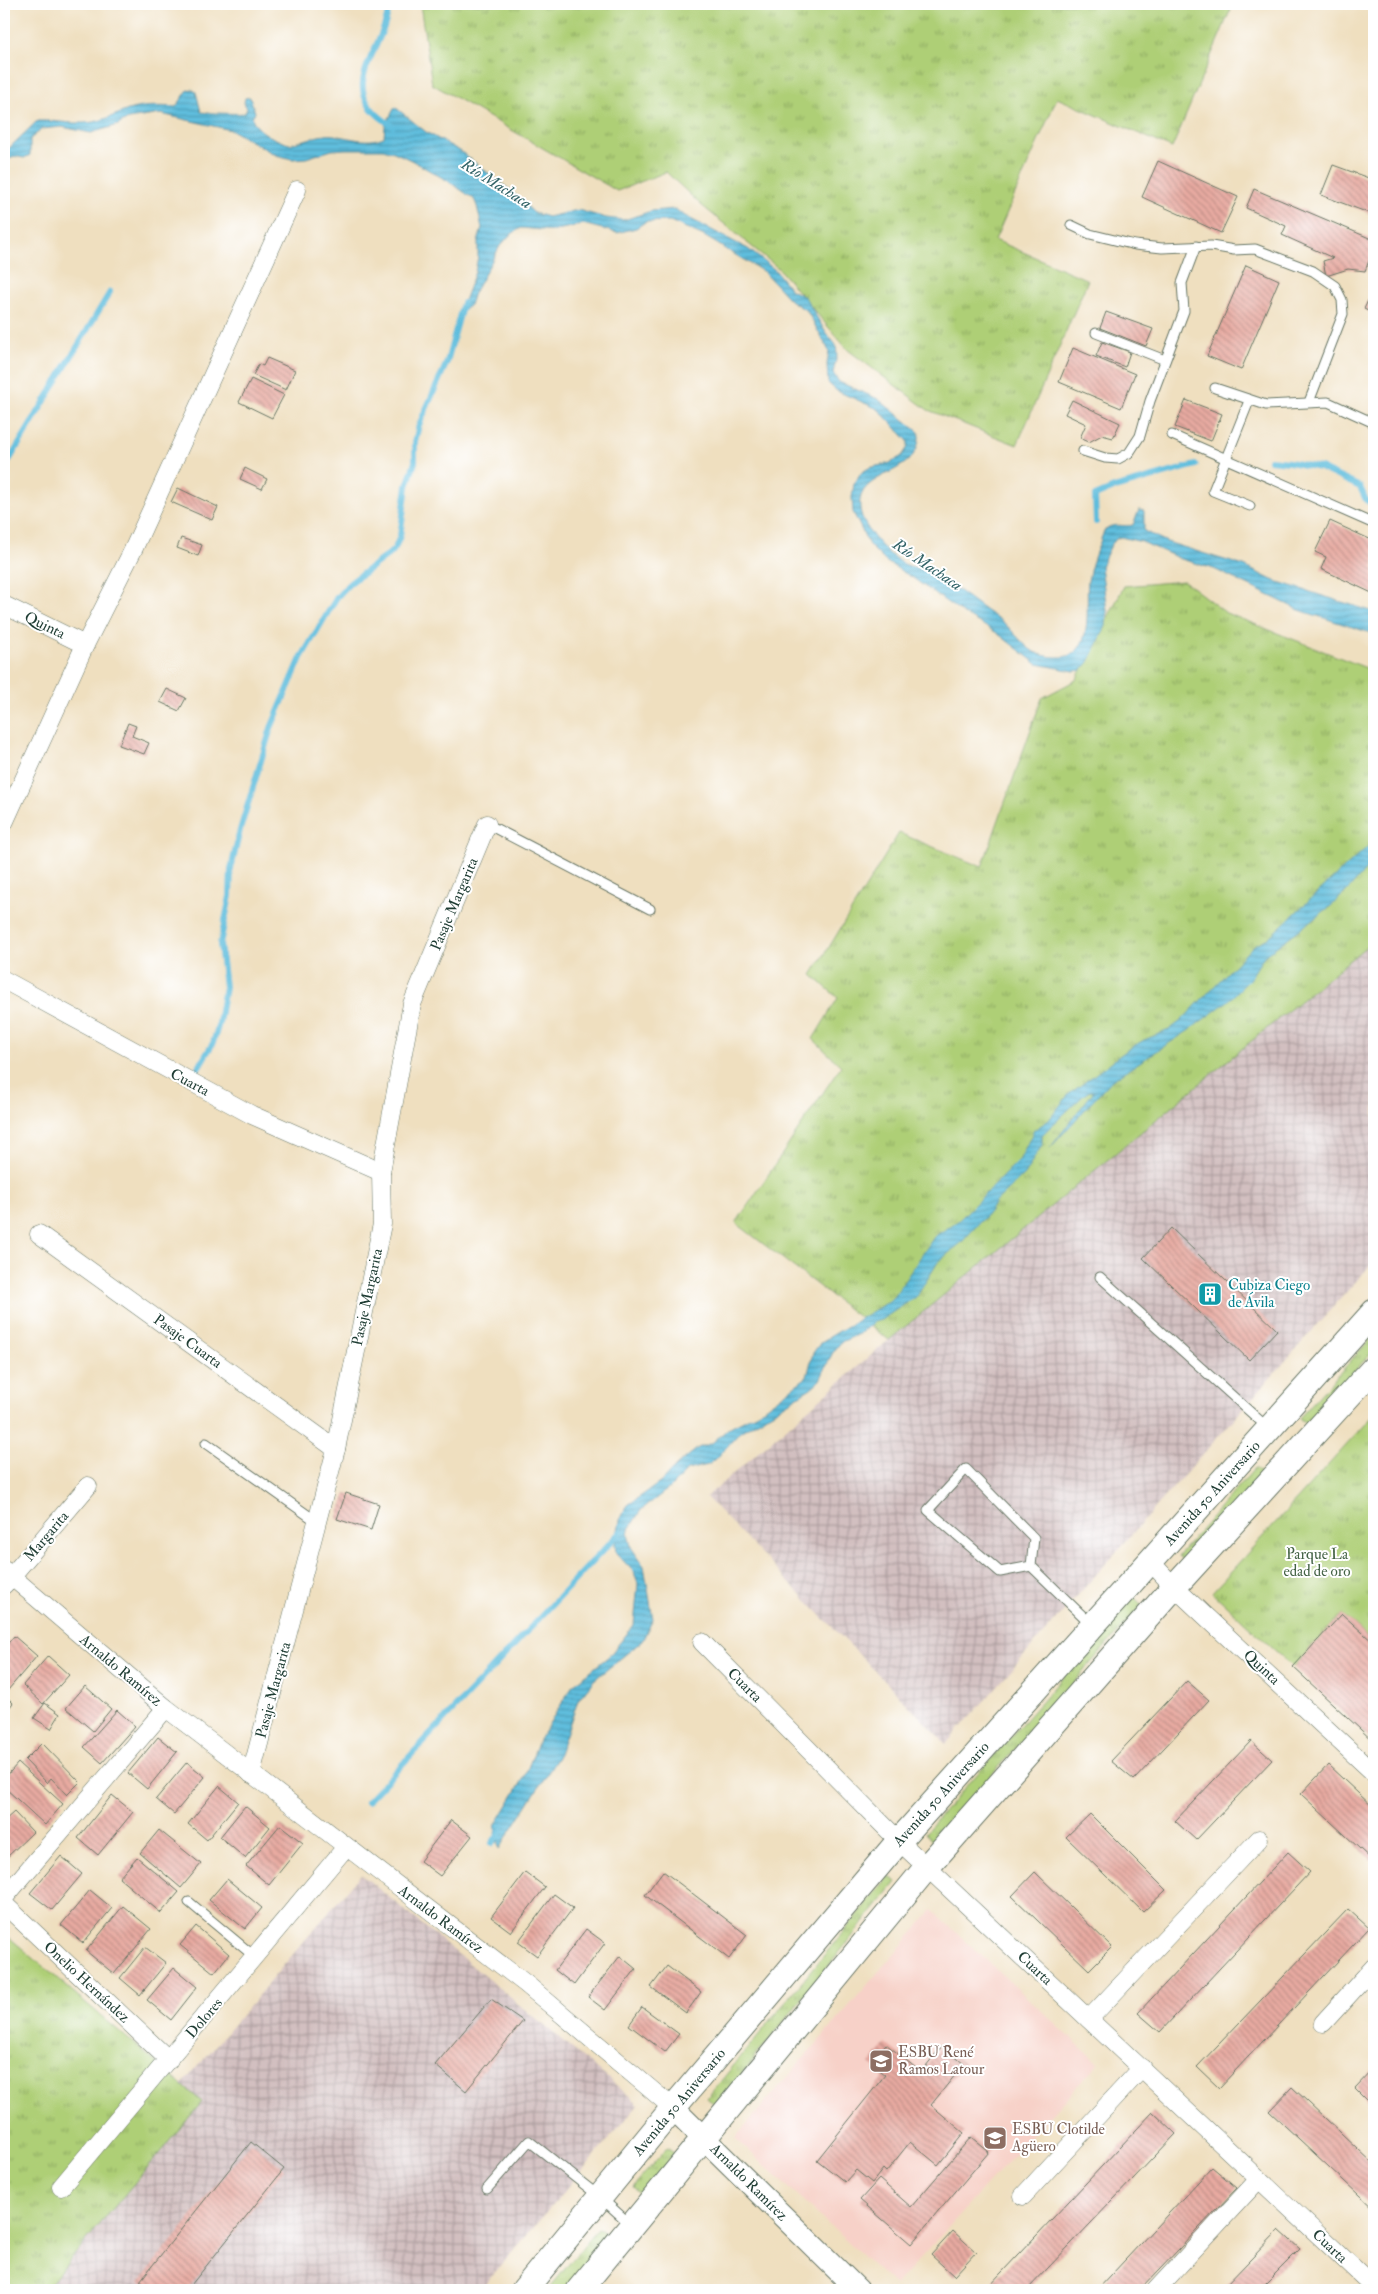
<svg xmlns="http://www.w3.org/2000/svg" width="1378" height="2294" viewBox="0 0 1378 2294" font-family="'IM FELL Double Pica',serif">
	<defs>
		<pattern id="industrial-grid" width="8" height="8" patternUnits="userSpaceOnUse" patternTransform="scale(1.25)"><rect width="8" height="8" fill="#d2bfc0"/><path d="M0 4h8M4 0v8" fill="none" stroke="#aa9c9d"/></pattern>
		<pattern id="grass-tufts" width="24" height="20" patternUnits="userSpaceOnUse" patternTransform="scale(1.25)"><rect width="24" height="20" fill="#aecf76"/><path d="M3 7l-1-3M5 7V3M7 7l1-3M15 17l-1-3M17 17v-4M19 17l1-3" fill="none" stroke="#8da962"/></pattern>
		<pattern id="water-rules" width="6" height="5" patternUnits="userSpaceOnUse" patternTransform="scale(1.25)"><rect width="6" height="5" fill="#5fbddd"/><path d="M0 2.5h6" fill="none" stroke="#4e9bb4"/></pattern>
		<pattern id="building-back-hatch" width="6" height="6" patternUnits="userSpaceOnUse" patternTransform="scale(1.25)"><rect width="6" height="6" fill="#e8aaa1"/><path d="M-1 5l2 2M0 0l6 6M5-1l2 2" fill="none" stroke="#bb8c84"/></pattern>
	</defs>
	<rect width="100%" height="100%" fill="#fff"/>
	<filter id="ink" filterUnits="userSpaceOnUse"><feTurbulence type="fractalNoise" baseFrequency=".02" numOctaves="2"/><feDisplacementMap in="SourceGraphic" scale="10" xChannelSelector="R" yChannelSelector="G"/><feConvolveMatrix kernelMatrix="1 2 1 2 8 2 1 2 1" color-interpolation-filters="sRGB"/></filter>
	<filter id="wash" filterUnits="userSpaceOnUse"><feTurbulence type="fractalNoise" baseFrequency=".0096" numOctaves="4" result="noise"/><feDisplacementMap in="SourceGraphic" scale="20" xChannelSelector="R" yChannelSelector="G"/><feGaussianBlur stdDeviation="1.12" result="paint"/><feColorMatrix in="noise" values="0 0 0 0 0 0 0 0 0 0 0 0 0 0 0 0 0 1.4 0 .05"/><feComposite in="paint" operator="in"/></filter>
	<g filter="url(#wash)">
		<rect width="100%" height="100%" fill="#efdfbf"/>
		<polygon fill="#f7d1c8" points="932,1910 1098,2063 895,2286 735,2138"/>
		<g fill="url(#industrial-grid)">
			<polygon points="1374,940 1374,1261 946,1744 706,1497 889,1340"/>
			<polygon points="361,1874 639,2104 480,2290 45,2290 202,2102 182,2085"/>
		</g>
		<g fill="url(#grass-tufts)" stroke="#668655">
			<polygon points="420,4 1233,4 1172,148 1057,98 995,240 1088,280 1017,445 928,410 848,350 778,268 700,204 666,172 617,191 432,84"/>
			<polygon points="1184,581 1226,613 1374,671 1374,940 889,1340 736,1223 841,1066 813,1039 838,998 812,975 899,833 982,867 1042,698 1076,680 1124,586"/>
			<polygon points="1374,1335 1374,1350 1306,1424 1299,1418"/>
			<polygon points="1374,1415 1374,1643 1342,1614 1293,1667 1212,1592"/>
			<polygon points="1255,1468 1262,1474 1185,1562 1178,1556"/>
			<polygon points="1134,1597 1142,1605 933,1842 925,1833"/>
			<polygon points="889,1876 896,1882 716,2106 707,2098"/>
			<polygon points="4,1933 202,2102 45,2290 4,2290"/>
			<polygon points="667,2148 675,2154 641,2194 633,2187"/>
			<polygon points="598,2228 608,2235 565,2290 548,2290"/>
		</g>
		<g fill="url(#water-rules)" stroke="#3f7d88">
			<path d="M 192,89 L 196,92 L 201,112 C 204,113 243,114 245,113 L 247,108 L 244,103 L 245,98 L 250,97 L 255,112 L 252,117 C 255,131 276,140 289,144 C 303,142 319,133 334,135 C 352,138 366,144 384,137 L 385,126 L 395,107 L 426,132 L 460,151 L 511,191 L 534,213 L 548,217 L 578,210 L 606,218 L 624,220 L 651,211 L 675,209 L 685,216 L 748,249 L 775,270 L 791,290 L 805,297 L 826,333 L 836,345 L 837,355 L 833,373 L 839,382 L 878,399 L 919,432 C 923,479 854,468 860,509 C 863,529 887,555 904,564 C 912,568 921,568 929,572 C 951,584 966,596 985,610 C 992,615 998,618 1004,623 C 1014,632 1023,645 1034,652 C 1041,655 1049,657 1056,657 C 1096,660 1085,606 1088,581 C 1090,568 1094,557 1099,545 C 1101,540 1103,531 1107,528 C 1114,523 1125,527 1133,525 L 1139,510 L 1144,511 L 1144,531 L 1167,542 L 1244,566 L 1272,580 L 1374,612 L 1374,634 L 1299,610 L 1214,569 L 1181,559 L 1142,542 L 1121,537 L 1117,538 L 1111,545 L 1101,566 L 1107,611 L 1106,626 L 1089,662 L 1082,670 L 1074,671 L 1037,664 L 997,633 L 962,613 L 913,578 L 885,561 L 869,545 L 853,512 L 852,497 L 854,484 L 862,472 L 869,468 L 890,463 L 902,456 L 908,447 L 908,441 L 878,409 L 837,391 L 828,383 L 827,364 L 829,351 L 807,311 L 790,300 L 764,272 L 704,236 L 670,221 L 645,222 L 636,228 L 617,233 L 583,224 L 553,231 L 521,228 L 510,235 L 500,246 L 474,293 L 470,305 L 460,311 L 475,272 L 478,256 L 478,242 L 482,228 L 477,206 L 474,199 L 448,181 L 411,160 L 394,152 L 383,149 L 345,149 L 332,150 L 306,158 L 292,159 L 276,155 L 231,130 L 161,114 L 128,119 L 118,125 L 91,133 L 62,127 L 42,129 L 30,139 L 30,155 L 24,158 L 14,156 L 4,163 L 4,153 L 37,121 C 53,120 69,124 83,123 C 97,123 110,117 123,112 C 138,105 160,106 176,107 L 188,90 Z"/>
			<polygon points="1374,841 1374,860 1349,889 1331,906 1264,956 1249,980 1228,1001 1188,1031 1112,1080 1050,1148 1094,1091 1090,1091 1085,1094 1045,1132 1042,1135 1042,1145 1024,1175 995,1202 989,1212 961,1243 938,1262 917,1296 881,1320 874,1322 859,1334 841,1342 832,1354 820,1380 811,1388 740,1432 716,1459 708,1465 687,1470 672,1486 641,1510 629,1529 628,1534 631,1547 644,1566 653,1619 642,1641 594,1680 578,1700 558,1757 499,1849 495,1826 524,1778 539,1740 573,1685 609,1656 634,1625 638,1584 634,1572 616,1553 615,1544 621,1516 628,1505 661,1482 676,1466 698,1448 712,1443 730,1427 759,1412 807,1377 813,1353 821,1342 888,1302 895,1295 934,1237 959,1220 1020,1159 1034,1130 1049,1120 1068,1095 1127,1050 1144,1040 1169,1030 1181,1021 1253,946 1268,938"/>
		</g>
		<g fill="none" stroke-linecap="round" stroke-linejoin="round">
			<g stroke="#5fbddd" stroke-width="6">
				<path d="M 389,4 C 386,53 329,88 393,126"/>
				<polyline points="1270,460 1289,462 1320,468 1360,487 1366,500 1374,505"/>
				<polyline points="4,462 7,464 110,292"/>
				<polyline points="1096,522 1095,496 1114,488 1196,465"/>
				<polyline points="195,1073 213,1043 219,1023 225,987 220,944 230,896 231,869 240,830 271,728 301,658 337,597 350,583 389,554 395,548 400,536 407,486 415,462 415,442 419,425 447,362 463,303"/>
				<polyline points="367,1802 621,1531"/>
				<polyline points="492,1843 502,1830"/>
			</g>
		</g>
		<g id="blocks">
			<g fill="url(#building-back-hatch)">
				<polygon points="1158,161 1238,197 1221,233 1142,197"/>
				<polygon points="1333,165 1374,180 1374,215 1321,195"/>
				<polygon points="1254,189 1374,240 1374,248 1365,271 1348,269 1326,276 1323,261 1333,258 1282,235 1286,226 1246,208"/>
				<polygon points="1246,265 1279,280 1241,370 1207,356"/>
				<polygon points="1373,290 1374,291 1374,314 1364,309"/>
				<polygon points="1106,312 1153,329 1146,346 1100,328"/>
				<polygon points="1102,342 1130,352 1125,367 1096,356"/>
				<polygon points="1073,348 1135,374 1121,408 1059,382"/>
				<polygon points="267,358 295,370 286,390 253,375 259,364 263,366"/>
				<polygon points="251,379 284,395 272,418 239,402"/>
				<polygon points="1072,400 1120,423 1113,438 1102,435 1089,442 1080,438 1086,424 1065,414"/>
				<polygon points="1186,400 1222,414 1211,441 1175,427"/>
				<polygon points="245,468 267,479 262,489 240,479"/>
				<polygon points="178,488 218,507 212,520 171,502"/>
				<polygon points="1330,521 1374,541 1374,594 1321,569 1326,557 1315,552"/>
				<polygon points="181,538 202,545 198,556 177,548"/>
				<polygon points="167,689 186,698 179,711 160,702"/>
				<polygon points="128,723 136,726 132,736 149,743 144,754 119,745"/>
				<polygon points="1171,1228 1277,1330 1249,1360 1143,1258"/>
				<polygon points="346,1493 379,1504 371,1530 337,1519"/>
				<polygon points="1342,1614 1374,1643 1374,1742 1293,1667"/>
				<polygon points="14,1636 37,1656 8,1690 4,1686 4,1648"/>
				<polygon points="48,1656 69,1675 43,1704 23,1685"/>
				<polygon points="1187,1681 1209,1700 1134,1780 1111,1761"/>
				<polygon points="85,1686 111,1709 93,1731 66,1708"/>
				<polygon points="4,1694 13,1703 4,1714"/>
				<polygon points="45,1703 60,1714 51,1729 34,1718"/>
				<polygon points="117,1710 135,1726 102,1763 84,1747"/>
				<polygon points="158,1737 177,1752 147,1789 128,1773"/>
				<polygon points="1251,1741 1272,1760 1196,1840 1175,1821"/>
				<polygon points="42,1743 80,1782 67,1795 51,1778 47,1783 25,1760"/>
				<polygon points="187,1762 205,1777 174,1814 156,1799"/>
				<polygon points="18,1763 63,1804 45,1825 4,1787 4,1779"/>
				<polygon points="1328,1765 1374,1808 1374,1862 1301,1794"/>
				<polygon points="219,1786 238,1802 207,1840 188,1824"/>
				<polygon points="112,1795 133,1812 98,1855 78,1838"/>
				<polygon points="245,1806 270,1827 245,1858 220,1837"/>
				<polygon points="14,1812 33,1832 4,1860 4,1821"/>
				<polygon points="1090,1814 1166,1890 1143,1912 1066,1837"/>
				<polygon points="451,1820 472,1836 440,1876 420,1861"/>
				<polygon points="280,1825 303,1843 269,1885 246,1866"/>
				<polygon points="159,1830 201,1864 181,1888 140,1853"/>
				<polygon points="1288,1852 1310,1872 1160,2032 1138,2013"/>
				<polygon points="61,1856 82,1874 52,1910 30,1893"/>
				<polygon points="137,1857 179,1892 161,1913 119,1878"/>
				<polygon points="663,1871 747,1935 729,1959 645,1895"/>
				<polygon points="525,1872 545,1887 511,1932 491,1917"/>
				<polygon points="1035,1872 1112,1947 1089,1970 1012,1896"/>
				<polygon points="227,1879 262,1908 245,1929 209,1900"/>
				<polygon points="90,1890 112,1908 83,1943 61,1925"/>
				<polygon points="554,1894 573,1908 537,1956 518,1942"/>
				<polygon points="123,1906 151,1929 114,1974 86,1951"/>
				<polygon points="1348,1909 1369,1928 1219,2088 1197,2067"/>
				<polygon points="196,1926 229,1954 214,1973 180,1945"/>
				<polygon points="586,1929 605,1943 574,1985 555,1970"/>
				<polygon points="145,1947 166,1963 140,1995 120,1978"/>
				<polygon points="620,1956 636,1969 605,2010 588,1997"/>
				<polygon points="667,1966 701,1992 686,2013 651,1987"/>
				<polygon points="174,1968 197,1987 171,2020 147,2000"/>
				<polygon points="491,1999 523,2021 466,2091 435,2065"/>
				<polygon points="642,2007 679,2034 665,2052 629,2025"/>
				<polygon points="886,2044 921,2072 942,2046 964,2064 931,2105 964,2133 938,2165 910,2142 886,2172 883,2169 872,2183 856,2170 845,2182 817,2160 885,2075 870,2063"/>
				<polygon points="1374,2068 1374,2107 1355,2088"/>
				<polygon points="1292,2087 1374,2164 1374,2209 1269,2111"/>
				<polygon points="1153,2112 1176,2134 1027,2290 985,2290"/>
				<polygon points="971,2137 989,2152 911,2244 860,2200 879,2179 911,2207"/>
				<polygon points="251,2142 284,2169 187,2290 153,2290 140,2281"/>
				<polygon points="1212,2167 1237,2188 1140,2290 1097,2290"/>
				<polygon points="1279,2230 1300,2249 1259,2290 1221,2290"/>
				<polygon points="953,2231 976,2252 954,2276 931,2255"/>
			</g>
		</g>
	</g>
	<g filter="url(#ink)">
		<use href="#blocks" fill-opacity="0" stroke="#687665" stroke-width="1"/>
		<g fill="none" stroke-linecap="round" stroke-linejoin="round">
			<g stroke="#687665" stroke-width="11">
				<g id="service">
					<polyline points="1071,225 1090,234 1135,245 1162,248 1211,246 1234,250 1255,249 1313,271 1335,286 1342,300 1343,314 1309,402"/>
					<polyline points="1096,333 1165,360"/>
					<polyline points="1215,388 1266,405 1328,402 1374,423"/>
					<polyline points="1249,401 1213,491 1250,506"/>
					<polyline points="1172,435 1374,524"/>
					<polyline points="1083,451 1105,458 1118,459 1129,453 1140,436 1150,401 1184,311 1182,283 1196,246"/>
					<polyline points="487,824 650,909"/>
					<polyline points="1100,1277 1267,1427"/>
					<polyline points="206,1443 316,1521"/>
					<polyline points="1031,1566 1000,1572 928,1510 966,1469 1034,1538 1031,1566 1091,1624"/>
					<polyline points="189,1902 255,1957"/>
					<polyline points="487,2189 529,2141 600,2197 630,2224"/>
				</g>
			</g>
			<g stroke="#687665" stroke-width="19">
				<g id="minor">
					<polyline points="4,605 85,645"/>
					<polyline points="4,823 85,645 133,550 297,190"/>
					<polyline points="4,980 252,1115 381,1172"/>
					<polyline points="39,1234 336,1449"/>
					<polyline points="1150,1561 1174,1587 1374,1773"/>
					<polyline points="4,1570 166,1708 526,1984 673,2108"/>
					<polyline points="4,1585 88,1486"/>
					<polyline points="702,1642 899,1841 1374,2287"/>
					<polyline points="251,1774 336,1449 382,1224 381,1172 412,1004 487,824"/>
					<polyline points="4,1898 166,1708"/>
					<polyline points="4,1904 169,2060"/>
					<polyline points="1089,2019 1259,1839"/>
					<polyline points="1323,2023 1374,1967"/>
					<polyline points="61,2187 346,1847"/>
					<polyline points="1023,2196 1142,2068"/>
					<polyline points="1156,2290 1259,2179"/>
				</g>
			</g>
			<g stroke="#687665" stroke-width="24">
				<polyline id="tertiary" points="673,2108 858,2290"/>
			</g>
			<g stroke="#687665" stroke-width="27">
				<g id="secondary">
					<polyline points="524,2290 673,2108 899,1841 1374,1312"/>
					<polyline points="579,2290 927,1867 1174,1587 1374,1368"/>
				</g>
			</g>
			<use href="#service" stroke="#fff" stroke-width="9"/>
			<use href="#minor" stroke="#fff" stroke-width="18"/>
			<use href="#tertiary" stroke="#fff" stroke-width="22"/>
			<use href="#secondary" stroke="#fff" stroke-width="25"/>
		</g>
	</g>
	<defs>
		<g id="building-square" transform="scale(1.25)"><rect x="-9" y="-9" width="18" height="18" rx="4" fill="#0f9aa8" stroke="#fff"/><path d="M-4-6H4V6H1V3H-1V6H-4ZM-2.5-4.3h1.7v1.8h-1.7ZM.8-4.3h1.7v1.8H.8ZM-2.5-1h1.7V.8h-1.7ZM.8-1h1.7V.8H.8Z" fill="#fff"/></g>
		<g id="school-square" transform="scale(1.25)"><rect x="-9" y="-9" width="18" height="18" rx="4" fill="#8d6e63" stroke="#fff"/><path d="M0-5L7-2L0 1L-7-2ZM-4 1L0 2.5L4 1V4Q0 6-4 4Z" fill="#fff"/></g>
	</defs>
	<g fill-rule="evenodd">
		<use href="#building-square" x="1210" y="1294"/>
		<use href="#school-square" x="881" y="2061"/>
		<use href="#school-square" x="995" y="2138"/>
	</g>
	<g text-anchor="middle" stroke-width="4" stroke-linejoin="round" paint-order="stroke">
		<g font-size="15" fill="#1f3d34" stroke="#fff">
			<text transform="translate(45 625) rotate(26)" y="5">Quinta</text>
			<text transform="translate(454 904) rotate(-67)" y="5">Pasaje Margarita</text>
			<text transform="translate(190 1082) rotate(28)" y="5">Cuarta</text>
			<text transform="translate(367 1297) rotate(-78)" y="5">Pasaje Margarita</text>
			<text transform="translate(188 1341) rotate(36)" y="5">Pasaje Cuarta</text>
			<text transform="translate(1212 1493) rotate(-48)" y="5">Avenida 50 Aniversario</text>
			<text transform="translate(46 1536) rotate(-50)" y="5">Margarita</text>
			<text transform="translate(1262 1667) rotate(43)" y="5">Quinta</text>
			<text transform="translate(121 1670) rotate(40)" y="5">Arnaldo Ramírez</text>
			<text transform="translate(745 1685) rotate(45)" y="5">Cuarta</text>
			<text transform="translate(273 1690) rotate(-75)" y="5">Pasaje Margarita</text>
			<text transform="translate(941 1794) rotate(-48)" y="5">Avenida 50 Aniversario</text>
			<text transform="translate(441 1919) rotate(37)" y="5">Arnaldo Ramírez</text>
			<text transform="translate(1035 1968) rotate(43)" y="5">Cuarta</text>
			<text transform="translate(87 1982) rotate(43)" y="5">Onelio Hernández</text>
			<text transform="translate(204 2018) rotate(-50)" y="5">Dolores</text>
			<text transform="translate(679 2102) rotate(-50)" y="5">Avenida 50 Aniversario</text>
			<text transform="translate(749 2182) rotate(45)" y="5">Arnaldo Ramírez</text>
			<text transform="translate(1330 2246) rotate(43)" y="5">Cuarta</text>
		</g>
		<g font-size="15" fill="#0d838f" stroke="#fff" text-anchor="start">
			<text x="1228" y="1290">Cubiza Ciego<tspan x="1228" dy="17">de Ávila</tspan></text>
		</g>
		<g font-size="15" fill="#436244" stroke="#fff">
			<text x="1317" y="1559">Parque La<tspan x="1317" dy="17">edad de oro</tspan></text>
		</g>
		<g font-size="15" fill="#785e54" stroke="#fff" text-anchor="start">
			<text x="898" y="2057">ESBU René<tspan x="898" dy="17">Ramos Latour</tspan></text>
			<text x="1012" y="2134">ESBU Clotilde<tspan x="1012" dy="17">Agüero</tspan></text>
		</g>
		<g font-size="16" font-style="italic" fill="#326367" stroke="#fff">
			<text transform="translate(497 183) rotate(32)" y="6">Río Machaca</text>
			<text transform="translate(928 564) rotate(34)" y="6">Río Machaca</text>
		</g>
	</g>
	<rect width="1378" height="2294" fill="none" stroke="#fff" stroke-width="20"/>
</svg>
